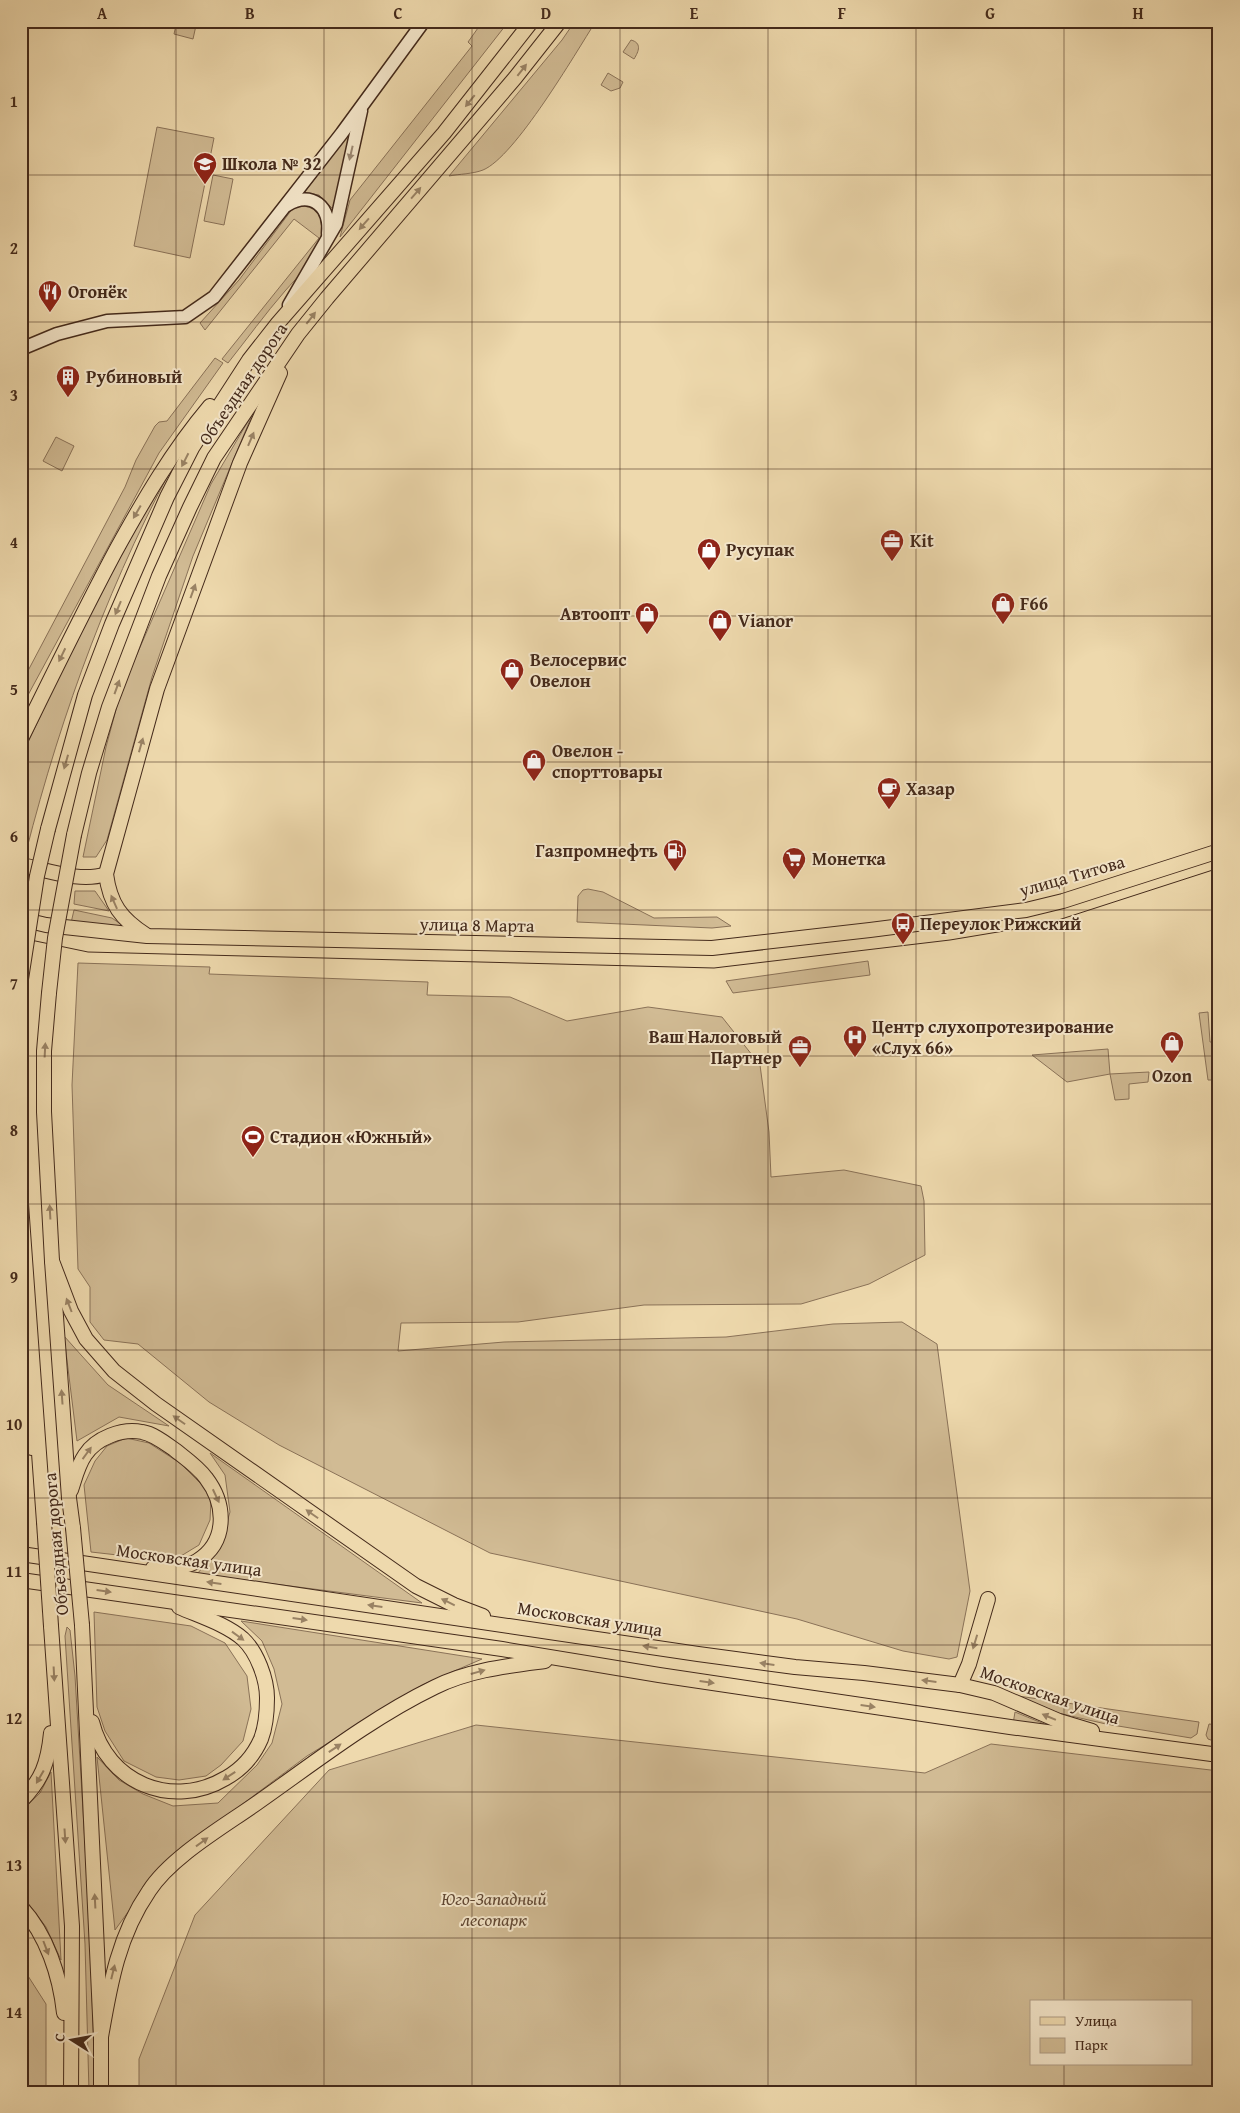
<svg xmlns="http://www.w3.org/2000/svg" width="1240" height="2113" viewBox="0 0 1240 2113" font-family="'Gentium Book Plus',serif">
	<rect width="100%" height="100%" fill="#eed9ad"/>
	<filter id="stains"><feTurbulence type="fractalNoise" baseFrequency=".004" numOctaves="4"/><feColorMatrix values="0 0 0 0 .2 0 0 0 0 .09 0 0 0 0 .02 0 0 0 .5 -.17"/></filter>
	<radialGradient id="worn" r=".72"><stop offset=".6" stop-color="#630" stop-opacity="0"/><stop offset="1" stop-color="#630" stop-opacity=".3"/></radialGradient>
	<g fill="#d1bb94" stroke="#8a7258" fill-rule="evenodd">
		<polygon points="177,21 197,21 193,39 174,34"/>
		<polygon points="483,21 509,21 340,237 350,200 472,46 468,42"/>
		<path d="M 575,21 L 596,21 C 575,54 515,157 483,170 C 473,174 459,174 449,176 L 562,40 Z"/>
		<path d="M 631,40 C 642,43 639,51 634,59 L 623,52 Z"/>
		<polygon points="608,73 623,82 620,88 611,91 601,85"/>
		<polygon points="157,127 214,138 190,258 134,246"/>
		<polygon points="350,132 334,210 319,195 304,193"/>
		<polygon points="213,175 233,179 224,225 204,221"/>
		<path d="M 302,206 C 322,207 327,225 321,242 C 315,261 298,276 285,291 C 265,314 247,339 228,363 L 222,359 L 319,238 L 294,219 L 205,330 L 200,323 L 239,280 L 293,208 Z"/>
		<polygon points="215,358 223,363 159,453 21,708 21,684 125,487 136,460 155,426 159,422 167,421"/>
		<polygon points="253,413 193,556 152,677 107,840 96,857 83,857 106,747 121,691 211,484"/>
		<polygon points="56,437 74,446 62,471 43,461"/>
		<path d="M 184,446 C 112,574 62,711 26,852 L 21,851 L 21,757 L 108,573 Z"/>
		<polygon points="588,889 603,892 654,918 717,917 731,926 712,928 577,922 578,896 583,890"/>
		<polygon points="75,891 95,891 109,911 74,904"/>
		<polygon points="74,910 112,918 123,926 71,923"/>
		<polygon points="868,961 870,975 733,993 726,981"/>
		<polygon points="78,963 210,967 209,974 428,982 427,995 510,997 567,1021 648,1007 722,1017 760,1065 769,1132 771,1177 844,1170 921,1186 924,1201 925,1255 869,1284 801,1304 644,1305 518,1322 401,1323 398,1351 504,1342 726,1337 833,1324 902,1322 937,1344 970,1591 957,1657 949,1659 903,1651 797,1619 490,1553 279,1445 209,1402 138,1344 104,1340 90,1322 90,1287 78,1269 72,1085"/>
		<polygon points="1208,1012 1210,1042 1219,1042 1219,1080 1208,1080 1199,1013"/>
		<polygon points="1108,1049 1110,1074 1149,1072 1148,1082 1129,1084 1129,1099 1115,1100 1110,1074 1067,1082 1032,1055"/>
		<polygon points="64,1336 108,1385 169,1426 119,1417 77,1441"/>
		<polygon points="21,1432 22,1435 27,1536 21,1535"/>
		<polygon points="126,1438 149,1443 180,1463 204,1487 211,1501 210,1520 199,1545 176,1559 153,1559 91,1552 84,1485 95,1461 107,1446"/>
		<polygon points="210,1453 422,1603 197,1574 219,1549 230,1512 225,1475"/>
		<polygon points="94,1612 191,1626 225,1643 247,1676 251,1709 243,1741 221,1765 206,1776 179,1780 156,1777 124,1761 105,1731 97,1707"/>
		<polygon points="241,1621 482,1659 422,1685 307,1756 193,1841 149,1883 115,1930 97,1757 119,1780 143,1794 173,1806 218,1803 257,1765 272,1743 282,1704 274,1669 262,1641"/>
		<polygon points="67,1627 70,1630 75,1676 90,1929 95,2092 89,2092 85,1944 65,1636"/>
		<polygon points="1018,1696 1199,1722 1197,1734 1191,1738 1106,1724 1058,1713"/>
		<polygon points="1015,1712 1064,1732 1013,1724"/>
		<polygon points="1209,1724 1219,1725 1219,1743 1208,1739 1206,1735"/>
		<path d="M 476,1725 L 925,1773 L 991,1744 L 1219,1771 L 1219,2092 L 139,2092 L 139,2059 L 195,1915 L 329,1770 ZM 1031,2002 L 1191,2002 L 1191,2064 L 1031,2064 Z"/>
		<polygon points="51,1772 61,1960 46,1927 21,1894 21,1811 40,1793"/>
		<polygon points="21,1965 46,2004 46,2092 21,2092"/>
	</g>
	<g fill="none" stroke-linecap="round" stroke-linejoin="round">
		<g stroke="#442a1b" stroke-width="15">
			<g id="secondary">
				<path d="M 287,205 C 312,190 331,207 328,234"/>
				<polyline points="289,305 336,224 361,111"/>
				<polyline points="21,349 57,334 107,321 185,317 214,297 342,133 424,21"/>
			</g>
		</g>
		<g stroke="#442a1b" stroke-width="16">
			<g id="primary">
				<path d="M 21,739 C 52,676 82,614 115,552 C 143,501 172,451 210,406"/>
				<polyline points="48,829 85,695 112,624 167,497 192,448 249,360 278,323 444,133 532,21"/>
				<polyline points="74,835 89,773 109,707 159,576 190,507 214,458 298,334 327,298 515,78 560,21"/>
				<path d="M 21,865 C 48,870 80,883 106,874"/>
				<polyline points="21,919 46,925 147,936 712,948 870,930 1026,910 1063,901 1219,851"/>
				<path d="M 146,935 C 121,919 110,904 106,874 L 157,689 L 240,463 L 280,373"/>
				<polyline points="49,993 44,1051 44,1112 52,1261 69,1498 73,1528"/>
				<polyline points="21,1204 44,1522"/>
				<polyline points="52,1261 71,1311 86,1339 114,1371 156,1404 416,1586 454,1605 483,1616"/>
				<polyline points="21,1403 32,1448"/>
				<path d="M 71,1490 C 75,1478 78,1465 85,1455 C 96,1438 122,1428 142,1432 C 154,1434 165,1443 175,1450 C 185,1458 198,1467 206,1478 C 226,1504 228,1542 197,1561 C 184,1569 167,1566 153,1568"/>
				<polyline points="21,1554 698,1654 795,1667 864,1673 960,1685 994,1693 1059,1721 1092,1731"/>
				<polyline points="21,1580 502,1649 659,1675 1010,1727 1219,1755"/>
				<polyline points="82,1625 101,2037 101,2092"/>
				<polyline points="51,1626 72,1926 71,2092"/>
				<polyline points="960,1685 969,1664 988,1599"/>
				<path d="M 92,1722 C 107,1783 172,1810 226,1778 C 242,1769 254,1755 261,1739 C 266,1726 267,1711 267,1698 C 267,1679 257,1652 243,1639 C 226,1624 199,1616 179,1607"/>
				<path d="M 21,1801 C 42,1780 48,1763 51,1733"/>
				<path d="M 21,1907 C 47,1935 60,1976 64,2013"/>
				<path d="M 101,2037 C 110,1985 118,1936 149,1891 C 171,1857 223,1827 257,1803 C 314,1763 371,1718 435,1687 C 469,1670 507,1666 545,1661"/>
			</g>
		</g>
		<use href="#secondary" stroke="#f4e6ca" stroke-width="12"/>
		<use href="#primary" stroke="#eed9ad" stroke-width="14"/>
		<polyline stroke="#442a1b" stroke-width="1" points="21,938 88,952 714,968 950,940 1046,924 1219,868"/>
		<g stroke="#442a1b" stroke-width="4.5">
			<polyline id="rail" points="1215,91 1219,75"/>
		</g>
		<use href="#rail" stroke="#f4e6ca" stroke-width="2.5" stroke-dasharray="8" stroke-linecap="butt"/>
		<g stroke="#442a1b" stroke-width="16" stroke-linecap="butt">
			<g id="primary-bridge">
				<polyline points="21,979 37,876 48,829"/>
				<polyline points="49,993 55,938 74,835"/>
				<polyline points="44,1522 51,1626"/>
				<polyline points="73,1528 82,1625"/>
			</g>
		</g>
		<use href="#primary-bridge" stroke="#eed9ad" stroke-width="14"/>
	</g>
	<defs><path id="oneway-solid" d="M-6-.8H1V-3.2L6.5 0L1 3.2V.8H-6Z" transform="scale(1.25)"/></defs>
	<g fill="#998264">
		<use href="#oneway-solid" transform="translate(522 70) rotate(-52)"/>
		<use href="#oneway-solid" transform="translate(470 101) rotate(129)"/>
		<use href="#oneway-solid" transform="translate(416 193) rotate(-49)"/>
		<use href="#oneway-solid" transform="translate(364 224) rotate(131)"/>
		<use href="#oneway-solid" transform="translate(311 318) rotate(-52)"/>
		<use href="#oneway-solid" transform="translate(251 439) rotate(-67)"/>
		<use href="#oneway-solid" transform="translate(185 460) rotate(117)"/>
		<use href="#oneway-solid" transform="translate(137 512) rotate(120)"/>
		<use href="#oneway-solid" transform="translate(193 591) rotate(-70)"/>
		<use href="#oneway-solid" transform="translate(118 608) rotate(113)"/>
		<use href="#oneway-solid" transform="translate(62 655) rotate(116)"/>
		<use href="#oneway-solid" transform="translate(117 687) rotate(-70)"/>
		<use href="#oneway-solid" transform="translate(141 745) rotate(-74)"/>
		<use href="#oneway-solid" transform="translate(66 762) rotate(106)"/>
		<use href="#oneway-solid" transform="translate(114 902) rotate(-114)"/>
		<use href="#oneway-solid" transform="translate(45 1050) rotate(-87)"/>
		<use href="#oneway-solid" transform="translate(50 1212) rotate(-93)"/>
		<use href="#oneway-solid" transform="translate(69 1305) rotate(-111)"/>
		<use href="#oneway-solid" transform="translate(62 1397) rotate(-94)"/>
		<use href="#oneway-solid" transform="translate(179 1420) rotate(-145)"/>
		<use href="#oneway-solid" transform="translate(87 1453) rotate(-54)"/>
		<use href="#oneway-solid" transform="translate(216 1496) rotate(65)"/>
		<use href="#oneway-solid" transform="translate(312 1514) rotate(-145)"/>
		<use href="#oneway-solid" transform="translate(214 1583) rotate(-172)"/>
		<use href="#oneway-solid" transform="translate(104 1591) rotate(8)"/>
		<use href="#oneway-solid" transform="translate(448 1602) rotate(-154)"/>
		<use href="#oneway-solid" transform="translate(375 1606) rotate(-172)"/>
		<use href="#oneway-solid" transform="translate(300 1619) rotate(8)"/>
		<use href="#oneway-solid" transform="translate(238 1636) rotate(36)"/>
		<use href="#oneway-solid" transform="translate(975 1642) rotate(107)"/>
		<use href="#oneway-solid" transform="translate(650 1647) rotate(-171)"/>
		<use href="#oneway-solid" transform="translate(767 1664) rotate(-172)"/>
		<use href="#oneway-solid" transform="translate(478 1672) rotate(-16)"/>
		<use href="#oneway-solid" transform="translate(54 1674) rotate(87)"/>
		<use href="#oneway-solid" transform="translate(929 1681) rotate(-173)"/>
		<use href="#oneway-solid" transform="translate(707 1682) rotate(8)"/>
		<use href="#oneway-solid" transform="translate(868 1706) rotate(8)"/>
		<use href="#oneway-solid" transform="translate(1049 1717) rotate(-157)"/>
		<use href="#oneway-solid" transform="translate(335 1748) rotate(-34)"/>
		<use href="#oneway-solid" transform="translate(229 1776) rotate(147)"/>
		<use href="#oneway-solid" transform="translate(40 1777) rotate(120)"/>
		<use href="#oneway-solid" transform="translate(65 1836) rotate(86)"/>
		<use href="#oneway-solid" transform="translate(202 1842) rotate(-36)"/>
		<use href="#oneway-solid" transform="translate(95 1901) rotate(-93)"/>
		<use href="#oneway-solid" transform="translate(46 1948) rotate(69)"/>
		<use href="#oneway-solid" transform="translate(113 1972) rotate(-76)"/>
	</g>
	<use fill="#9c8872" href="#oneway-solid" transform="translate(351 153) rotate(103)"/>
	<path fill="none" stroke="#442a1b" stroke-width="1" stroke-opacity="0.55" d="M 176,21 L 176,2092M 324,21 L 324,2092M 472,21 L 472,2092M 620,21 L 620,2092M 768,21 L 768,2092M 916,21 L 916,2092M 1064,21 L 1064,2002M 21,175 L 1219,175M 21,322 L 1219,322M 21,469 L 1219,469M 21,616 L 1219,616M 21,762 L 1219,762M 21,910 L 1219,910M 21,1056 L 1219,1056M 21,1204 L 1219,1204M 21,1350 L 1219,1350M 21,1498 L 1219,1498M 21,1645 L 1219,1645M 21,1792 L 1219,1792M 21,1938 L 1219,1938M 1064,2064 L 1064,2092"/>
	<defs>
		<g id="school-pin" transform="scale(1.25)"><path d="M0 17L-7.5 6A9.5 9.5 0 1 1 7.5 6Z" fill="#8f2418" stroke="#f4e6ca"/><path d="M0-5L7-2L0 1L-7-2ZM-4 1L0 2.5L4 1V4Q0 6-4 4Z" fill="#fff"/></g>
		<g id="restaurant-pin" transform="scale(1.25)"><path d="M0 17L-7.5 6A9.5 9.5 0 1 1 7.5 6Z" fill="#8f2418" stroke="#f4e6ca"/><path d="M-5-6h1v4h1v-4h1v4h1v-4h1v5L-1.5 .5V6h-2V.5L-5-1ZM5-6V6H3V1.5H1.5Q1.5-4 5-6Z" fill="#fff"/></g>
		<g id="building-pin" transform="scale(1.25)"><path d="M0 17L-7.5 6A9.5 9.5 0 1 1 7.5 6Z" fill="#8f2418" stroke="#f4e6ca"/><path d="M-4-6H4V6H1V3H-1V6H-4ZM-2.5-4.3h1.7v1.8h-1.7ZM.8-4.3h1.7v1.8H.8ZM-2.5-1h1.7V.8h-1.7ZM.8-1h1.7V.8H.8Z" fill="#fff"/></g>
		<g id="office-pin" transform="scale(1.25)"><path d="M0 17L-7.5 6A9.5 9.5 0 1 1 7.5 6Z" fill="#8f2418" stroke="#f4e6ca"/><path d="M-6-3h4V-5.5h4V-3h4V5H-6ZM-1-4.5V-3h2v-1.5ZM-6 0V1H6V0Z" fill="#fff"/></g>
		<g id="shop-pin" transform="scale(1.25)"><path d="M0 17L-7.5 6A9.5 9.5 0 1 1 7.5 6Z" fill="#8f2418" stroke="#f4e6ca"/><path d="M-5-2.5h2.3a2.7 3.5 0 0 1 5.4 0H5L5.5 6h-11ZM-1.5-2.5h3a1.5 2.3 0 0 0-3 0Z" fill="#fff"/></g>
		<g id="cafe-pin" transform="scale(1.25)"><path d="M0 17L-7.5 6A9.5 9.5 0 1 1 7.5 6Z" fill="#8f2418" stroke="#f4e6ca"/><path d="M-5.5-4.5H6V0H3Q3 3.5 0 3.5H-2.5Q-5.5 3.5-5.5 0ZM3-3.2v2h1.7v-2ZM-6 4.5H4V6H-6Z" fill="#fff"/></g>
		<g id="fuel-pin" transform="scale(1.25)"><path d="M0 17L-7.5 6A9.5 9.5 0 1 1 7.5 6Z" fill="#8f2418" stroke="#f4e6ca"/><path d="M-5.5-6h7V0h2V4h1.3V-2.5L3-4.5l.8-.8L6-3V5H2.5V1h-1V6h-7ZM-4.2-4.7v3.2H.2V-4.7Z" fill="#fff"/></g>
		<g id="supermarket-pin" transform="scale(1.25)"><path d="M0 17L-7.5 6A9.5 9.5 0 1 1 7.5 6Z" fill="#8f2418" stroke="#f4e6ca"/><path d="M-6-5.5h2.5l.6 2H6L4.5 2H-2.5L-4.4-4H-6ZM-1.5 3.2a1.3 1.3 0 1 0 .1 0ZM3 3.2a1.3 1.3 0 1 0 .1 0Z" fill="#fff"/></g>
		<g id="bus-pin" transform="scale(1.25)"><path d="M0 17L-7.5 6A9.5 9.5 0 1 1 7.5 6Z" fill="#8f2418" stroke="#f4e6ca"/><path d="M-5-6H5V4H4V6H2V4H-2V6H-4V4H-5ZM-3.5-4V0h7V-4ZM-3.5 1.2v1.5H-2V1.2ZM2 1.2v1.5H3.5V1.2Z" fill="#fff"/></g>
		<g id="hospital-pin" transform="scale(1.25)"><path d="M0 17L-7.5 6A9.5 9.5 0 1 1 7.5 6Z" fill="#8f2418" stroke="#f4e6ca"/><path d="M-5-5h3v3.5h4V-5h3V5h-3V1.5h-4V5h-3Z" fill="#fff"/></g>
		<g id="stadium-pin" transform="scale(1.25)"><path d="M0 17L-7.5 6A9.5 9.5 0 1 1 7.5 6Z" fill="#8f2418" stroke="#f4e6ca"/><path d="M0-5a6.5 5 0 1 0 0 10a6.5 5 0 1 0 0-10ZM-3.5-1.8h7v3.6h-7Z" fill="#fff"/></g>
	</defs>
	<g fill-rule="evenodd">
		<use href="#school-pin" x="205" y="164"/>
		<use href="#restaurant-pin" x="50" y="292"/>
		<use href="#building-pin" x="68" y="377"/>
		<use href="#office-pin" x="892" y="541"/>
		<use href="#shop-pin" x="709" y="550"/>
		<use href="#shop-pin" x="1003" y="604"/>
		<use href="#shop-pin" x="647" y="614"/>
		<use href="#shop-pin" x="720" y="621"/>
		<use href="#shop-pin" x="512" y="670"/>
		<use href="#shop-pin" x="534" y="761"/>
		<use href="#cafe-pin" x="889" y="789"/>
		<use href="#fuel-pin" x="675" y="851"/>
		<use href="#supermarket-pin" x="794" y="859"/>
		<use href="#bus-pin" x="903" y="924"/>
		<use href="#hospital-pin" x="855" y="1037"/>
		<use href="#shop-pin" x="1172" y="1043"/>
		<use href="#office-pin" x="800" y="1047"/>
		<use href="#stadium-pin" x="253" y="1137"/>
	</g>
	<g text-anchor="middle" stroke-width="4" stroke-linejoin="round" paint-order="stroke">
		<g font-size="18" font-weight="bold" fill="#442a1b" stroke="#f4e6ca" text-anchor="start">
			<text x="222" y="170">Школа № 32</text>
			<text x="68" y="298">Огонёк</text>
			<text x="86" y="383">Рубиновый</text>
			<text x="910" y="547">Kit</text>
			<text x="726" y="556">Русупак</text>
			<text x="1020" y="610">F66</text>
			<text x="630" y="620" text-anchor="end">Автоопт</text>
			<text x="738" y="627">Vianor</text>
			<text x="530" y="666">Велосервис<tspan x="530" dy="21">Овелон</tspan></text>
			<text x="552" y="757">Овелон -<tspan x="552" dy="21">спорттовары</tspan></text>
			<text x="906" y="795">Хазар</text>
			<text x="658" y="857" text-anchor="end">Газпромнефть</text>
			<text x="812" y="865">Монетка</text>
			<text x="920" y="930">Переулок Рижский</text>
			<text x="872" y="1033">Центр слухопротезирование<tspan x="872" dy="21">«Слух 66»</tspan></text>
			<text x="782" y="1043" text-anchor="end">Ваш Налоговый<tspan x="782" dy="21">Партнер</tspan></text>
			<text x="1172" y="1082" text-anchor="middle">Ozon</text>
			<text x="270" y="1143">Стадион «Южный»</text>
		</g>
		<g font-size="18" fill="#442a1b" stroke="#f4e6ca">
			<text transform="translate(243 384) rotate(-56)" y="6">Объездная дорога</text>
			<text transform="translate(1072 876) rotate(-16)" y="6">улица Титова</text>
			<text transform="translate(477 925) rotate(1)" y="6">улица 8 Марта</text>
			<text transform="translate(56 1544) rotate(-95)" y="6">Объездная дорога</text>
			<text transform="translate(189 1560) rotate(8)" y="6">Московская улица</text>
			<text transform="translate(590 1619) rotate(9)" y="6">Московская улица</text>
			<text transform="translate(1050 1695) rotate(19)" y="6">Московская улица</text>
		</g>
		<g font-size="18" font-style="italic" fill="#604733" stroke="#f4e6ca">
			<text x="494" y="1905">Юго-Западный<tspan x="494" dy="21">лесопарк</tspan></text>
		</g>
	</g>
	<rect width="1240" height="2113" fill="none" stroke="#eed9ad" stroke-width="55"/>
	<rect x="1030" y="2000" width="162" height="65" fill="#f4e6ca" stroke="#ae9b84"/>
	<rect x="1040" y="2017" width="25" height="8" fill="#eed9ad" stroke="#ae9b84"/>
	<text x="1075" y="2026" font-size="15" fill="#442a1b">Улица</text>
	<rect x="1040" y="2038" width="25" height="15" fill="#d1bb94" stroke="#ae9b84"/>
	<text x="1075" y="2050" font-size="15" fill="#442a1b">Парк</text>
	<g transform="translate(72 2040) rotate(281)" stroke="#f4e6ca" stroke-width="4" paint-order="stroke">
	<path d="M0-4L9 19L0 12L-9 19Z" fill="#442a1b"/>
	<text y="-8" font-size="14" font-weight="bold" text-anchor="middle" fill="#442a1b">С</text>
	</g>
	<rect x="28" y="28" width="1184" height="2058" fill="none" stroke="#442a1b" stroke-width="2"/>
	<g font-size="16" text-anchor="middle" font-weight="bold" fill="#442a1b">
		<text x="102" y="19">A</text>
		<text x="250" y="19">B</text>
		<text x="398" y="19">C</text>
		<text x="546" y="19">D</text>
		<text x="694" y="19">E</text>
		<text x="842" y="19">F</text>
		<text x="990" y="19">G</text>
		<text x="1138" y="19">H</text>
		<text x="14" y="107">1</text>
		<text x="14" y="254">2</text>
		<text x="14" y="401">3</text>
		<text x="14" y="548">4</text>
		<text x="14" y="695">5</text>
		<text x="14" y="842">6</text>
		<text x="14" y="989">7</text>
		<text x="14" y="1136">8</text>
		<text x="14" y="1283">9</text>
		<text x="14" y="1430">10</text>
		<text x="14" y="1577">11</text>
		<text x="14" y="1724">12</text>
		<text x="14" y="1871">13</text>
		<text x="14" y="2018">14</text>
	</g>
	<rect width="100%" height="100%" filter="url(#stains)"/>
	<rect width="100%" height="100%" fill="url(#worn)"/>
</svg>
